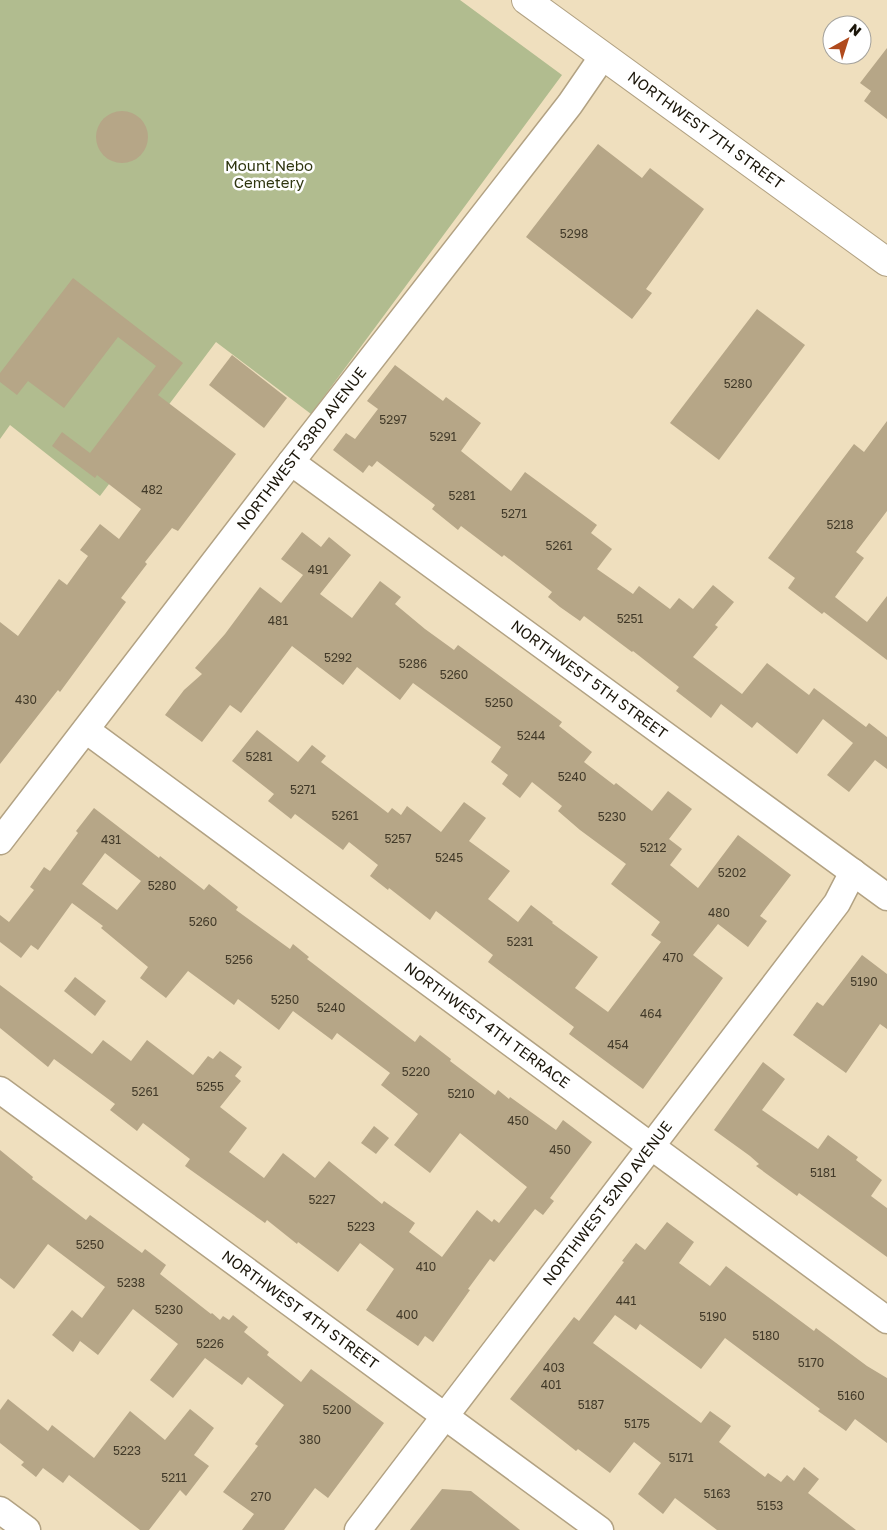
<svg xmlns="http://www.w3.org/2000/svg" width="887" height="1530" viewBox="0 0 887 1530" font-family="'Golos Text',sans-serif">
	<rect width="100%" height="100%" fill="#efdfbe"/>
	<polygon fill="#b1bc8f" points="0,0 460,0 562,75 311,414 216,342 100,496 10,425 0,439"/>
	<g fill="#b6a687" fill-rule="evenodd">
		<polygon points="887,48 887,119 864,101 871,91 860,83"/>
		<circle cx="122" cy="137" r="26"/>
		<polygon points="598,144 642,178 650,168 704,209 646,289 652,293 632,319 526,237"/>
		<polygon points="73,278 183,363 158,395 236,454 178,531 172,528 145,562 147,564 121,598 126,602 60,692 58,690 0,764 0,622 18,636 59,579 67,585 88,556 80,550 100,524 119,539 141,509 97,475 95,478 52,446 62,432 90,453 156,366 118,337 64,408 28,381 17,395 0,382 0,373"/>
		<polygon points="757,309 805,345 719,460 670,423"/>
		<polygon points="232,355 287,398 264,428 209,385"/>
		<polygon points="395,365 443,401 446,397 481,423 461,451 511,491 525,472 597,525 591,533 612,549 597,569 633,594 639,586 670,609 679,598 693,609 713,585 734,602 715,625 718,627 693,657 742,694 767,663 809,695 814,688 866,727 869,723 887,737 887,769 875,760 849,792 827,775 853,743 823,719 797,754 757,722 752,728 721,704 711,718 676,691 679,687 633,651 632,652 584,616 580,621 560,607 548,597 552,592 504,555 502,557 461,526 458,530 432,509 435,505 377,461 372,467 369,465 363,473 333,450 346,433 355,439 378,409 367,401"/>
		<polygon points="887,421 887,511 856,552 864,558 835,597 867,622 887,596 887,660 824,612 822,614 788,588 795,578 768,558 854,444 864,452"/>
		<polygon points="302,532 321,547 329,537 351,555 320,594 352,618 380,581 401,597 395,604 425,629 454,650 458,645 562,722 559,726 592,752 584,762 614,785 616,783 652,811 668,791 692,809 669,839 682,849 670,865 698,888 738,835 791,875 760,916 767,921 748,947 718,924 693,955 723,978 643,1089 569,1034 574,1027 488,962 493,955 436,911 430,920 389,888 388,890 370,876 378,865 349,842 343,850 295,814 291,819 268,801 274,794 232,761 257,730 298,762 312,745 326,756 321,762 388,813 392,808 401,815 407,806 441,832 464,802 486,818 469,841 510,871 488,899 518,922 531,905 553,922 552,923 598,957 575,988 608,1012 661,942 651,935 660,922 611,884 626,864 580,830 558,811 562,806 532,782 520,798 502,784 508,775 491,762 501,747 413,683 400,700 357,667 343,685 292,646 241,713 230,705 202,742 165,715 184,690 202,674 195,668 225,634 260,587 281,603 303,575 281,559"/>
		<path d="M 94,808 L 159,858 L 160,856 L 204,890 L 209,884 L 238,907 L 236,910 L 290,949 L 293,944 L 309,957 L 307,959 L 415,1042 L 420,1035 L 451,1059 L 450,1061 L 495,1095 L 498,1090 L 509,1099 L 510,1097 L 556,1130 L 563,1120 L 592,1142 L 550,1198 L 554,1201 L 543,1215 L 535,1209 L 494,1262 L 490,1259 L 468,1289 L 470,1290 L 433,1342 L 425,1336 L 418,1346 L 366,1310 L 394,1269 L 360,1243 L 338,1272 L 298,1242 L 297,1244 L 267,1220 L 265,1223 L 185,1166 L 190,1159 L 143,1123 L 137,1131 L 110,1110 L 115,1104 L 54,1059 L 48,1067 L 0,1028 L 0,985 L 92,1054 L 103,1040 L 131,1061 L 147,1040 L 193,1075 L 208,1056 L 213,1059 L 220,1051 L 242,1067 L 235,1076 L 241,1081 L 220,1107 L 247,1128 L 229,1152 L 264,1178 L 283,1153 L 315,1178 L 329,1161 L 382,1204 L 384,1201 L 415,1223 L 409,1232 L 442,1257 L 477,1210 L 492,1222 L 494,1219 L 499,1223 L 527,1187 L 460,1133 L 430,1173 L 394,1145 L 418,1114 L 381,1085 L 390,1073 L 337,1033 L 332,1040 L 293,1011 L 279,1030 L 238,999 L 234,1005 L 188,971 L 166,998 L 140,978 L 148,967 L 101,928 L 103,926 L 72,903 L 38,950 L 31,945 L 21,958 L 0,942 L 0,915 L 9,922 L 34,890 L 30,887 L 44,867 L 50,871 L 78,833 L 76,831 ZM 105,853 L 141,881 L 117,910 L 82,884 Z"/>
		<polygon points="862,955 887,974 887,1029 880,1024 846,1073 793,1035 817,1002 823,1006"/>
		<polygon points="75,977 106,1001 95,1016 64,991"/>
		<polygon points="763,1062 785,1079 762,1110 818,1149 828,1135 858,1157 856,1160 882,1180 871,1196 887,1208 887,1257 799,1193 797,1196 756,1166 759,1164 750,1156 714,1130"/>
		<polygon points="374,1126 389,1138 376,1154 361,1143"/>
		<polygon points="0,1150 33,1177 32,1179 86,1220 90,1215 142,1253 145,1249 166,1265 160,1274 211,1314 212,1313 220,1320 223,1316 229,1320 233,1315 248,1327 244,1332 269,1352 267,1355 301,1382 311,1369 384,1423 328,1498 315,1488 284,1530 242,1530 254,1514 223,1492 258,1446 255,1444 284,1405 248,1377 242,1385 205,1358 173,1398 150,1380 178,1344 133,1309 98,1355 80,1341 73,1352 52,1335 72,1310 82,1318 105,1287 48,1244 14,1289 0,1278"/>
		<polygon points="667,1222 694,1242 679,1263 710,1286 726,1266 814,1331 816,1328 867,1366 887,1378 887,1443 855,1419 846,1431 818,1411 820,1409 725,1338 701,1369 640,1324 636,1330 615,1315 593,1343 701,1423 710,1411 731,1426 719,1442 765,1477 768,1473 781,1482 787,1475 794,1481 804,1467 819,1479 808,1493 856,1530 717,1530 675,1498 663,1514 638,1494 661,1463 634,1442 610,1473 578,1449 576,1451 510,1399 574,1317 579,1321 624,1262 622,1261 636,1243 645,1250"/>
		<polygon points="8,1399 48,1431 52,1425 94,1458 130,1411 165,1440 190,1409 214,1428 194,1455 209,1466 186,1496 180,1490 149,1530 140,1530 69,1475 63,1483 43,1468 36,1477 21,1465 24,1462 0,1443 0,1410"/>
		<polygon points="442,1489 471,1491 520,1530 410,1530"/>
	</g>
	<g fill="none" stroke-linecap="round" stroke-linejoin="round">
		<g stroke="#b2a283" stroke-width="29">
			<g id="minor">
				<path id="s1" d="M 291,462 L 887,897"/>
				<path id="s2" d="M 86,730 L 887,1320"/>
				<path id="s3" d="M 0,841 L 291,462 L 570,104 L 603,56"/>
				<path id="s4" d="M 0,1090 L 600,1530"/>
				<polyline points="0,1510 27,1530"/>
				<path id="s5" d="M 358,1530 L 837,903 L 853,872"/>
			</g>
		</g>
		<g stroke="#b2a283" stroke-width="30">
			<g id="secondary">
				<path id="s6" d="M 526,0 L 887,262"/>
			</g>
		</g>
		<use href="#minor" stroke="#fff" stroke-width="26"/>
		<use href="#secondary" stroke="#fff" stroke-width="28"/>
	</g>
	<g text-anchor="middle" stroke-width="5" stroke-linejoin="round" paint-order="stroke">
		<g font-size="12" fill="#423a29">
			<text x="574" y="238">5298</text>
			<text x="738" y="388">5280</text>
			<text x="393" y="424">5297</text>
			<text x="443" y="441">5291</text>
			<text x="152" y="494">482</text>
			<text x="462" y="500">5281</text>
			<text x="514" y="518">5271</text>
			<text x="840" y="529">5218</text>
			<text x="559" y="550">5261</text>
			<text x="318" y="574">491</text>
			<text x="630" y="623">5251</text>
			<text x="278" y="625">481</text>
			<text x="338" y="662">5292</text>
			<text x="413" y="668">5286</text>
			<text x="454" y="679">5260</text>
			<text x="26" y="704">430</text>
			<text x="499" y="707">5250</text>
			<text x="531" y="740">5244</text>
			<text x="259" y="761">5281</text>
			<text x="572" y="781">5240</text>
			<text x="303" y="794">5271</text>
			<text x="345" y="820">5261</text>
			<text x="612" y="821">5230</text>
			<text x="398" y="843">5257</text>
			<text x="111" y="844">431</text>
			<text x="653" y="852">5212</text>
			<text x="449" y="862">5245</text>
			<text x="732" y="877">5202</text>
			<text x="162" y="890">5280</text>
			<text x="719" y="917">480</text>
			<text x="203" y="926">5260</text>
			<text x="520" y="946">5231</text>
			<text x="673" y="962">470</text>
			<text x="239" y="964">5256</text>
			<text x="864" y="986">5190</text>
			<text x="285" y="1004">5250</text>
			<text x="331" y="1012">5240</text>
			<text x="651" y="1018">464</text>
			<text x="618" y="1049">454</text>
			<text x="416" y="1076">5220</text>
			<text x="210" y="1091">5255</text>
			<text x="145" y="1096">5261</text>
			<text x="461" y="1098">5210</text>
			<text x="518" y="1125">450</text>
			<text x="560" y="1154">450</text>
			<text x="823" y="1177">5181</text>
			<text x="322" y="1204">5227</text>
			<text x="361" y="1231">5223</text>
			<text x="90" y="1249">5250</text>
			<text x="426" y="1271">410</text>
			<text x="131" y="1287">5238</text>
			<text x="626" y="1305">441</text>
			<text x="169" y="1314">5230</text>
			<text x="407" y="1319">400</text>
			<text x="713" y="1321">5190</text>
			<text x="766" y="1340">5180</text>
			<text x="210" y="1348">5226</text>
			<text x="811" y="1367">5170</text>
			<text x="554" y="1372">403</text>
			<text x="551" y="1389">401</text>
			<text x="851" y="1400">5160</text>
			<text x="591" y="1409">5187</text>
			<text x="337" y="1414">5200</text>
			<text x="637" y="1428">5175</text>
			<text x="310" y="1444">380</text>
			<text x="127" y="1455">5223</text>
			<text x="681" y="1462">5171</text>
			<text x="174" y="1482">5211</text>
			<text x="717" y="1498">5163</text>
			<text x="261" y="1501">270</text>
			<text x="770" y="1510">5153</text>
		</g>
		<g font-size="15" fill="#1b160a" stroke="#fff">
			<text dy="5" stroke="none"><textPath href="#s6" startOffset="222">NORTHWEST 7TH STREET</textPath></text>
			<text dy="5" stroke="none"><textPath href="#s3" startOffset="495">NORTHWEST 53RD AVENUE</textPath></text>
			<text dy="5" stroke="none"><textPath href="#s1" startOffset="369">NORTHWEST 5TH STREET</textPath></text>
			<text dy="5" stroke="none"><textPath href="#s2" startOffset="498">NORTHWEST 4TH TERRACE</textPath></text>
			<text dy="5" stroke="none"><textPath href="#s5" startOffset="411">NORTHWEST 52ND AVENUE</textPath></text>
			<text dy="5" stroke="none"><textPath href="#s4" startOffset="372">NORTHWEST 4TH STREET</textPath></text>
		</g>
		<g font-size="15" fill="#2e350f" stroke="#fff">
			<text x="269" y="171">Mount Nebo<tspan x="269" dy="17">Cemetery</tspan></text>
		</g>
	</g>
	<g transform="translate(847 40) rotate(39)"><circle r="24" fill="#ffffff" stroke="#a4a29d"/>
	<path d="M0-4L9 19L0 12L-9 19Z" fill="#b04a1d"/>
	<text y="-8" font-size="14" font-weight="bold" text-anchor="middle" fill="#1b160a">N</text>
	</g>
</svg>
